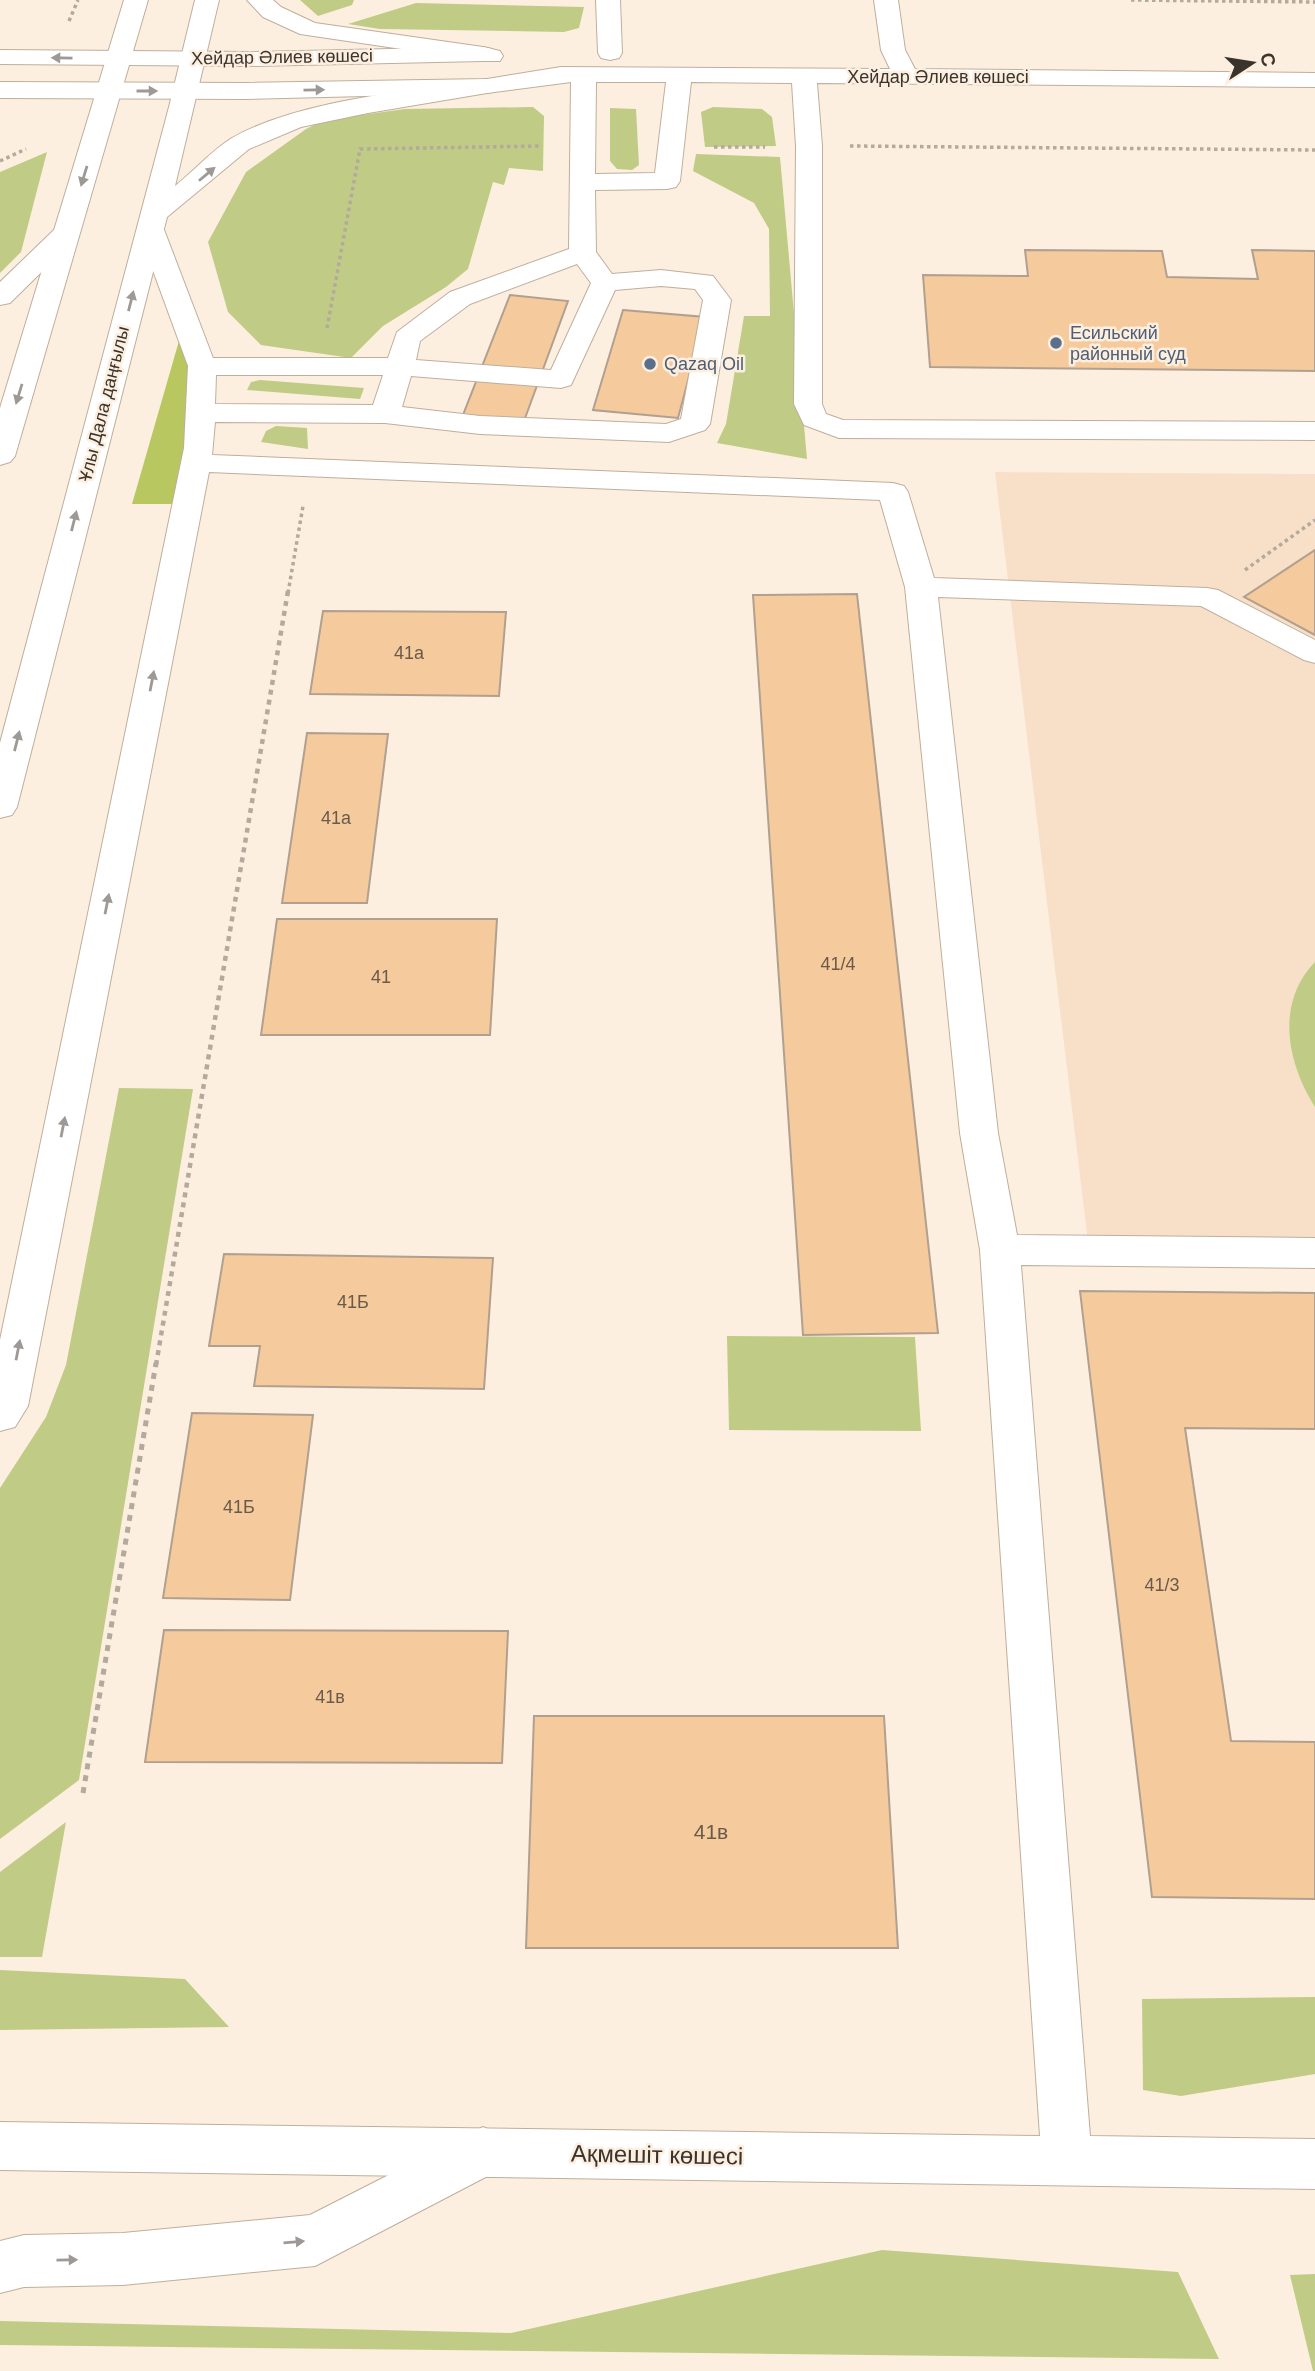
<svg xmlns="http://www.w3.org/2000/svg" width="1315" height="2371" viewBox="0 0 1315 2371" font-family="Helvetica,sans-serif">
	<rect width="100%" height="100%" fill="#fdefe0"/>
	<polygon fill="#f7e0c7" points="995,472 1315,474 1315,1244 1088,1242"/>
	<g fill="#c0cc85">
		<polygon points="300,0 354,0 352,5 318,16"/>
		<polygon points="416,3 584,7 579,28 564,32 380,29 348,24"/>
		<polygon points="533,107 544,116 543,171 509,168 504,185 493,182 468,269 446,287 383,326 351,358 261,345 228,312 208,242 246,172 306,129 324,120 405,109"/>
		<polygon points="713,107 762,109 772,117 776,146 705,147 701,112"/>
		<polygon points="610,108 636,109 639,165 632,170 617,169 610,161"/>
		<polygon points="47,152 21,252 0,273 0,172"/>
		<polygon points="696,154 780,157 807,459 717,443 726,424 744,316 770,316 769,229 754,203 693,171"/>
		<polygon points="260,380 364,388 360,399 247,390 251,382"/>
		<polygon points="276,426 307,428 308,449 261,442 266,431"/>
		<path d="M 1315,962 L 1315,1107 C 1287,1063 1275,1003 1315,962 Z"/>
		<polygon points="119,1088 193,1089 79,1780 0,1839 0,1488 46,1417 66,1365"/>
		<polygon points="727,1336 915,1337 921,1431 729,1430"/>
		<polygon points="66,1822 42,1957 0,1957 0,1872"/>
		<polygon points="0,1970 185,1979 229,2027 0,2030"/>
		<polygon points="1315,1997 1315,2074 1181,2096 1143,2090 1142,1999"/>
		<polygon points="882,2250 1178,2272 1219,2359 0,2345 0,2321 511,2333"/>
		<polygon points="1315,2274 1315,2371 1313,2371 1290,2275"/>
	</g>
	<polygon fill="#b9c760" points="185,320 202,366 188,504 132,504"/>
	<g fill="#f5ca9c" stroke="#b1a08f" stroke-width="2">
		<polygon points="1025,250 1162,251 1167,277 1258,279 1252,250 1315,251 1315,371 930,367 923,275 1028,276"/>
		<polygon points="510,295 568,301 524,421 463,415"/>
		<polygon points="623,310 705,317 678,418 593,410"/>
		<polygon points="1315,550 1315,635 1244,597"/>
		<polygon points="857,594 938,1333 803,1335 753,595"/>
		<polygon points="323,611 506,612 499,696 310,694"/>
		<polygon points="307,733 388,734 367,903 282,903"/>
		<polygon points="277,919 497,919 490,1035 261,1035"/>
		<polygon points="224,1254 493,1258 484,1389 254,1386 260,1346 209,1346"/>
		<polygon points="1080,1291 1315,1293 1315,1429 1185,1428 1231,1741 1315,1742 1315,1899 1152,1897"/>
		<polygon points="192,1413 313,1415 290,1600 163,1598"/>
		<polygon points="164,1630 508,1631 502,1763 145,1762"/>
		<polygon points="534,1716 884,1716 898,1948 526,1948"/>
	</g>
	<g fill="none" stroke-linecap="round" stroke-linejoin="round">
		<g stroke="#bfae9c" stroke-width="2">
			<g id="minor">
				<polygon points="596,0 620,0 622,53 619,58 610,60 601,58 598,53"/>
				<path d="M 874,0 L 898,0 L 905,50 L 915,69 L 1315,73 L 1315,87 L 817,83 L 822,146 L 822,404 L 826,414 L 843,420 L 1315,422 L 1315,440 L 839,438 L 804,425 L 794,404 L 796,146 L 792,83 L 691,82 L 680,181 L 676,187 L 667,189 L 595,190 L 596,252 L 612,274 L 661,270 L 713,276 L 731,300 L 710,424 L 705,430 L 669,442 L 480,434 L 385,423 L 215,422 L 212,455 L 893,483 L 904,486 L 908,492 L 934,578 L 1207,588 L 1218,590 L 1315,640 L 1315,663 L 1304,660 L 1201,606 L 938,597 L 998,1133 L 1017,1235 L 1315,1238 L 1315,1268 L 1021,1265 L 1090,2136 L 1315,2139 L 1315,2189 L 0,2170 L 0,2122 L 1040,2136 L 980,1250 L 960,1133 L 905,587 L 880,500 L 209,472 L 28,1406 L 15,1427 L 0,1431 L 0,1340 L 184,448 L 188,366 L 137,227 L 141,221 L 150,219 L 159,221 L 163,227 L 213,358 L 388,358 L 397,332 L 450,292 L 569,249 L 571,82 L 487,93 L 246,99 L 0,98 L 0,82 L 246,83 L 487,79 L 561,67 L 890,69 L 881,50 ZM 596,82 L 666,82 L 655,173 L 595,174 ZM 577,264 L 591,283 L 551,370 L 416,360 L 420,341 L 470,304 ZM 661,286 L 695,289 L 703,300 L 681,419 L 666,424 L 480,416 L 402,407 L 411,376 L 561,388 L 571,385 L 615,290 ZM 216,375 L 383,375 L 373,405 L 215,404 Z"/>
				<polygon points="483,47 500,51 503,56 500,61 483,61 250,66 0,64 0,50 250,52"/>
				<polygon points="67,224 76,226 80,232 76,238 10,303 0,305 0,282 58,226"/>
			</g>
		</g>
		<g stroke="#bfae9c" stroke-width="2">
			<g id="major">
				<polygon points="124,0 148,0 15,456 10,462 0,465 0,408"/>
				<path d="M 195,0 L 219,0 L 175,186 C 194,171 212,150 232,138 C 299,100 411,91 487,79 L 496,81 L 499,86 L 496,91 L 487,93 L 368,113 L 301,127 L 249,149 L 167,217 L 17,807 L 12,815 L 0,818 L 0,743 L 169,107 Z"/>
				<polygon points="247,0 273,0 281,7 315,23 483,47 492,49 495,54 492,59 483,61 300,34 263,17"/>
				<polygon points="483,2127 501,2135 508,2152 501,2169 315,2266 123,2285 24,2287 0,2293 0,2241 24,2235 123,2233 310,2215"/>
			</g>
		</g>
		<g stroke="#b4a99d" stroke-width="3.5" stroke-dasharray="3.5 3.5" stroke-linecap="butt">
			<polyline points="1131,0 1315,2"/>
			<polyline points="69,21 78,0"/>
			<polyline points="850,146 1315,150"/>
			<polyline points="714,147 765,147"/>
			<polyline points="0,161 26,149"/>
			<polyline points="327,328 360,149 541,146"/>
			<polyline points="1245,570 1315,520"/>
			<polyline points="288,593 303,506"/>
		</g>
		<polyline stroke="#b4a99d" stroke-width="4.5" stroke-dasharray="5 5" stroke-linecap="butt" points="156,1365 288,591"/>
		<polyline stroke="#b4a99d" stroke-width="5" stroke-dasharray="6 6" stroke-linecap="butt" points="83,1793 156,1363"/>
		<use href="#minor" fill="#fff" fill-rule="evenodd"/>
		<use href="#major" fill="#fff" fill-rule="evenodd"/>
	</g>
	<defs><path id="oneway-solid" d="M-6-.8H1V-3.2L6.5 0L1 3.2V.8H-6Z" transform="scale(1.75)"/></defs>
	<g fill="#9d9a96">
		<use href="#oneway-solid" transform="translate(62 58) rotate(-179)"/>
		<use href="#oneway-solid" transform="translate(314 90) rotate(-1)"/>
		<use href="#oneway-solid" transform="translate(147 91)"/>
		<use href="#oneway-solid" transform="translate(207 174) rotate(-40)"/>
		<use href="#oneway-solid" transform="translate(84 176) rotate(107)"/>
		<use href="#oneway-solid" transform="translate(131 301) rotate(-76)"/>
		<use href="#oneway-solid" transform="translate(19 394) rotate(107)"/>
		<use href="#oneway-solid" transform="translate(74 521) rotate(-76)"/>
		<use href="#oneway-solid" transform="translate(152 681) rotate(-79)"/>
		<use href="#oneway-solid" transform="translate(17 741) rotate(-76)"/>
		<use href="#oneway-solid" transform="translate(107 904) rotate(-79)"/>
		<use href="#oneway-solid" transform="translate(63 1127) rotate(-79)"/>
		<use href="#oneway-solid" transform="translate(18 1350) rotate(-79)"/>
		<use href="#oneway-solid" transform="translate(294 2242) rotate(-5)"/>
		<use href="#oneway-solid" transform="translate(67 2260) rotate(-1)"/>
	</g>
	<g fill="#5c6f8a" stroke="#fdefe0" stroke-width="2.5">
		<circle cx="1056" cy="343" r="7"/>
		<circle cx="650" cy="364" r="7"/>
	</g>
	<g text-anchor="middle" stroke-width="5" stroke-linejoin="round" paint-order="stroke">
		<g font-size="18" fill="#3b342d" stroke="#fdefe0">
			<text transform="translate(282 57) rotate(-1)" y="6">Хейдар Әлиев көшесі</text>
			<text x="938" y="83">Хейдар Әлиев көшесі</text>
			<text transform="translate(104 404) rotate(-76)" y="6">Ұлы Дала даңғылы</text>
		</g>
		<g font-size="18" fill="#4e5e75" stroke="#fdefe0" text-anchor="start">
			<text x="1070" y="339">Есильский<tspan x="1070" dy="21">районный суд</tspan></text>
			<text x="664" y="370">Qazaq Oil</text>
		</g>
		<g font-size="18" fill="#6a5a49">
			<text x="409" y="659">41а</text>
			<text x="336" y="824">41а</text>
			<text x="838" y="970">41/4</text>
			<text x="381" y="983">41</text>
			<text x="353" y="1308">41Б</text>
			<text x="239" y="1513">41Б</text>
			<text x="1162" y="1591">41/3</text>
			<text x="330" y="1703">41в</text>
		</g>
		<g font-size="21" fill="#6a5a49">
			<text x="711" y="1839">41в</text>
		</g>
		<g font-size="24" fill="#3b342d" stroke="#fdefe0">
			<text transform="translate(657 2155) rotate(1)" y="8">Ақмешіт көшесі</text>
		</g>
	</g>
	<g transform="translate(1252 63) rotate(78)" stroke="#fdefe0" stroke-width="5" paint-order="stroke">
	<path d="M0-5L12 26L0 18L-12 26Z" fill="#3b342d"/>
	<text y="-10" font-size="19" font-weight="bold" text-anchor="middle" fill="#3b342d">С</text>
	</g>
</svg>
